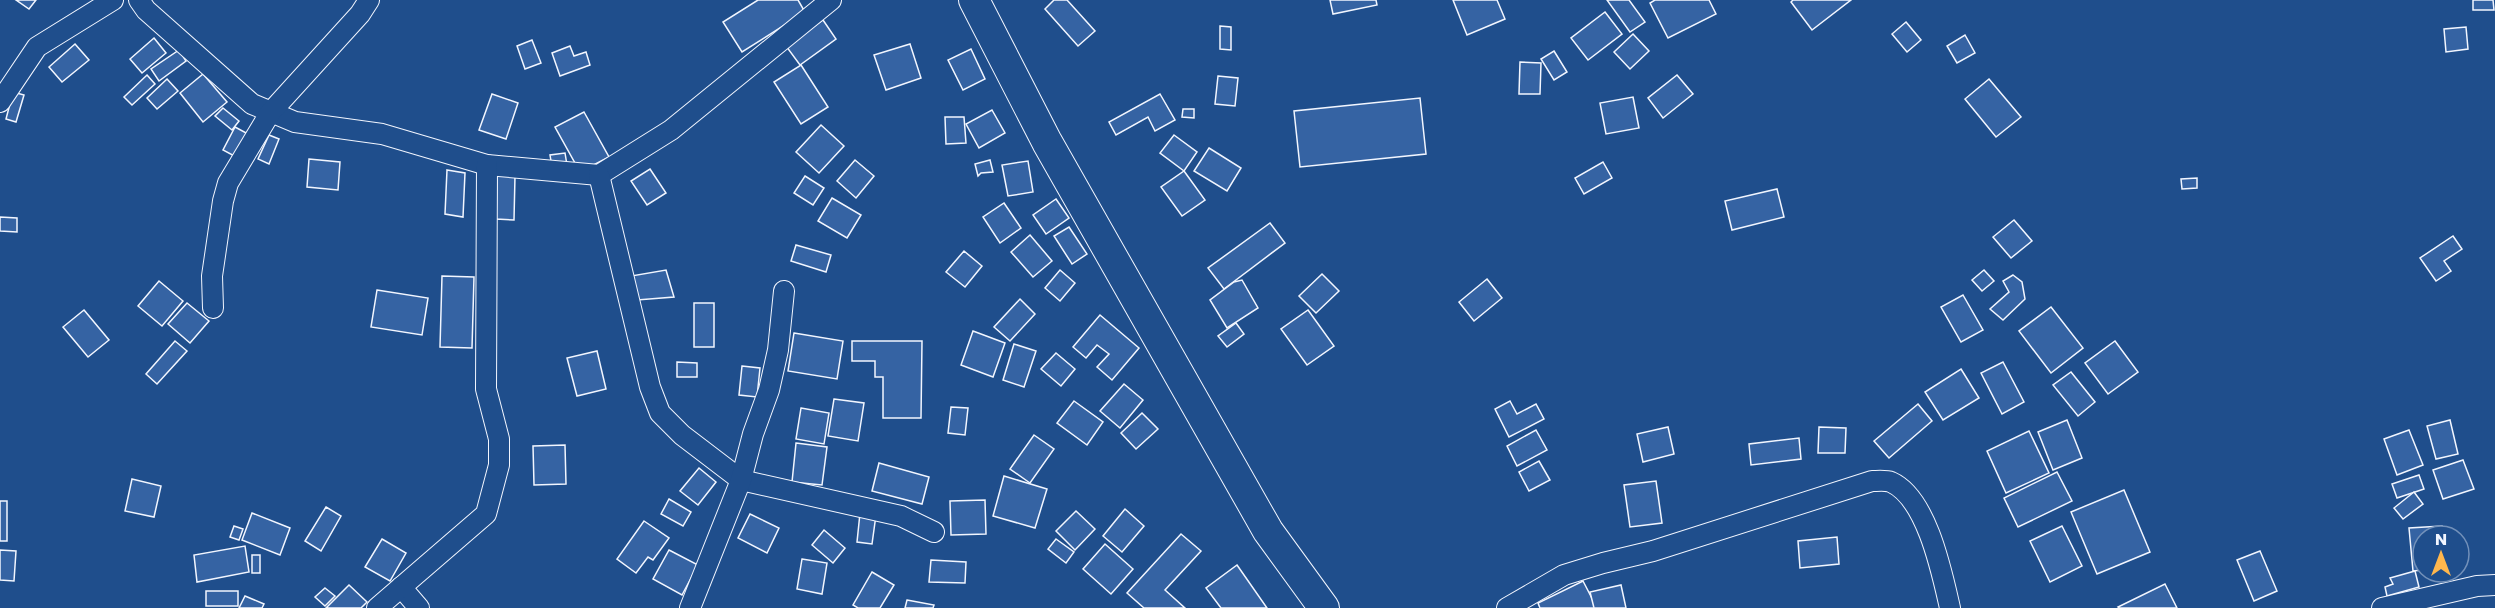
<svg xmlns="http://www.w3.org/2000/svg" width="2495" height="608" viewBox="0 0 2495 608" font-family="Poppins,sans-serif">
	<rect width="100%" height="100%" fill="#1f4e8c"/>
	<g fill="#3563a3" stroke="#f2f6ff" stroke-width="1.5">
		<polygon points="16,0 36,0 29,9"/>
		<polygon points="758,0 798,0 805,12 742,52 723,22"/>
		<polygon points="1054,0 1067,0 1095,31 1078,46 1045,9"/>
		<polygon points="1330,0 1376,0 1377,5 1333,14"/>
		<polygon points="1453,0 1497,0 1505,19 1467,35"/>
		<polygon points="1607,0 1629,0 1645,22 1630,32"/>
		<polygon points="1655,0 1709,0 1716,14 1668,38 1650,3"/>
		<polygon points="1793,0 1851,0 1812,30 1791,2"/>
		<polygon points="2473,0 2493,0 2494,10 2473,10"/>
		<polygon points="1605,12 1622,34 1588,60 1571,38"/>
		<polygon points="823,20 836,39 800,65 786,46"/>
		<polygon points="1906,22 1921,40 1907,52 1892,34"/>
		<polygon points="1220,26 1231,27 1231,50 1220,49"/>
		<polygon points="2466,27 2468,49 2446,52 2444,29"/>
		<polygon points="1633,34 1649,51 1630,69 1614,52"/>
		<polygon points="1965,35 1975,53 1957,63 1947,46"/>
		<polygon points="154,38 166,53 142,73 130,59"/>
		<polygon points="532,40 541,63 525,69 517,46"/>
		<polygon points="75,44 89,60 62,82 49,67"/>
		<polygon points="910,44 921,78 886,90 874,55"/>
		<polygon points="570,46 574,56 586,52 590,65 560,76 552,53"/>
		<polygon points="971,49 985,79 963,90 948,60"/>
		<polygon points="179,50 186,61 159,81 151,69"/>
		<polygon points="1554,51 1567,72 1554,80 1541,59"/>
		<polygon points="1520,62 1541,63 1540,94 1519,94"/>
		<polygon points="801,65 828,107 801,124 774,82"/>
		<polygon points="203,74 227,102 203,122 180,93"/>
		<polygon points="147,75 155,84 132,105 124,97"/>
		<polygon points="1677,75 1693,94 1663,118 1648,98"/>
		<polygon points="1218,76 1238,78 1235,106 1215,104"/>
		<polygon points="167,79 178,91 157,109 147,98"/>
		<polygon points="1989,79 2021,117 1996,137 1965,99"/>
		<polygon points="13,92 24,95 16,122 6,119"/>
		<polygon points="492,94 518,103 506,139 479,130"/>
		<polygon points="1160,94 1175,120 1155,131 1148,117 1116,135 1109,122"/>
		<polygon points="1633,97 1639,128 1606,134 1600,103"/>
		<polygon points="1420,98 1426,154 1300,167 1294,111"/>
		<polygon points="223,108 239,121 232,130 215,116"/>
		<polygon points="1183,109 1194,109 1194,118 1182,117"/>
		<polygon points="992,110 1005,133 979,148 966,124"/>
		<polygon points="584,112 609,157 580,172 555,127"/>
		<polygon points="945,117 964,117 966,143 946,144"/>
		<polygon points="821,125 844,146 819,173 796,152"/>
		<polygon points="235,127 250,135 238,158 223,150"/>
		<polygon points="269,135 279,139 269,164 258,159"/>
		<polygon points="1174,135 1197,152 1184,171 1160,153"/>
		<polygon points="1209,148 1241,168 1227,191 1194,171"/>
		<polygon points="565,153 567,165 552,167 550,155"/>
		<polygon points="309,159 340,162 338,190 307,187"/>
		<polygon points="855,160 874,176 856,198 837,181"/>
		<polygon points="990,160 993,172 981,173 978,176 975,164"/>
		<polygon points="1028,161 1033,192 1008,196 1002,165"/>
		<polygon points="1603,162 1612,178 1584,194 1575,178"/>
		<polygon points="650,169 666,193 647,205 631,181"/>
		<polygon points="447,170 465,173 463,217 445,214"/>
		<polygon points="1184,171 1205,200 1182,216 1161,187"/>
		<polygon points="497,175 515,176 514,220 496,219"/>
		<polygon points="805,176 824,188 813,205 794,193"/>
		<polygon points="2197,178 2197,188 2182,189 2181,179"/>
		<polygon points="1777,189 1784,217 1732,230 1725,201"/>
		<polygon points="832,198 861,215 847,238 818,221"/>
		<polygon points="1056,199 1069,218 1046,234 1033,215"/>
		<polygon points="1004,203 1021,228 1000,243 983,217"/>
		<polygon points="0,217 17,218 17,232 0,231"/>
		<polygon points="2014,220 2032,241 2011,258 1993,237"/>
		<polygon points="1270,223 1285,243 1224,289 1208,268"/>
		<polygon points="1069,227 1087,254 1072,264 1054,236"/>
		<polygon points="1030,235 1052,261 1033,277 1011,252"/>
		<polygon points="2453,236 2462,249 2444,261 2451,271 2436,281 2420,258"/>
		<polygon points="796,245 831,255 826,272 791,261"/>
		<polygon points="964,251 982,266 965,287 946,272"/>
		<polygon points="666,270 674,297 637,300 631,276"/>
		<polygon points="1060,270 1075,283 1060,301 1045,288"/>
		<polygon points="1984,270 1994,281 1982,291 1972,280"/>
		<polygon points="1322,274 1339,291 1316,313 1299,296"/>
		<polygon points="2013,275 2022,282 2025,299 2003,320 1990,309 2009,292 2003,281"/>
		<polygon points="442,276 474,277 472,348 440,347"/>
		<polygon points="1487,279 1502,298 1474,321 1459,302"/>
		<polygon points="1242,280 1258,308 1227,328 1210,300 1234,282"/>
		<polygon points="159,281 183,301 162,326 138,306"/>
		<polygon points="377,290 428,298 422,335 371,327"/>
		<polygon points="1963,295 1983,330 1961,342 1941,307"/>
		<polygon points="1020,299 1035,314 1010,341 994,327"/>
		<polygon points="187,303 209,321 190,343 168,324"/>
		<rect x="694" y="303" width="20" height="44"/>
		<polygon points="2051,307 2083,348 2051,373 2019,331"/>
		<polygon points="84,310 109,340 88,357 63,327"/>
		<polygon points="1308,310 1334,346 1307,365 1281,329"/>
		<polygon points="1100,315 1139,348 1112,380 1097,367 1109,354 1097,345 1086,358 1073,347"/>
		<polygon points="1236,323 1244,334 1227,347 1218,336"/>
		<polygon points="973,331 1005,343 993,377 961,365"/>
		<polygon points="794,333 843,341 837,379 788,371"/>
		<polygon points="175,341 187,351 157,384 146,374"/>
		<polygon points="852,341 922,341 921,418 883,418 883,377 875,377 875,361 852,361"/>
		<polygon points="2115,341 2138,372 2108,394 2085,363"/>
		<polygon points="1014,344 1036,351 1024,387 1003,380"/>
		<polygon points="597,351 606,389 577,396 567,358"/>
		<polygon points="1056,353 1075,369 1061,386 1041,369"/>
		<polygon points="677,362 697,363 697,377 677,377"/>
		<polygon points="2003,362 2024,402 2002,414 1981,373"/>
		<polygon points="742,366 760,368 757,397 739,395"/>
		<polygon points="1961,369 1979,398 1943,420 1925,392"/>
		<polygon points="2071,372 2095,402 2078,416 2053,385"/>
		<polygon points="1124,384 1143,400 1120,428 1100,411"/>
		<polygon points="834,399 864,403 858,441 828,436"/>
		<polygon points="1074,401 1103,422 1087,445 1057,423"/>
		<polygon points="1510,401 1517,414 1536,404 1544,419 1509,437 1495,409"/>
		<polygon points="1918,404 1932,421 1889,458 1874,441"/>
		<polygon points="951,407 968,408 965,435 948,433"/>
		<polygon points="801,408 829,413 824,444 796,439"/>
		<polygon points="1142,413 1158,429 1136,449 1121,433"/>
		<polygon points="2067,420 2082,458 2053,470 2038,432"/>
		<polygon points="2450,420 2458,454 2436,459 2427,426"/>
		<polygon points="1668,427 1674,454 1643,462 1637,434"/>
		<polygon points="1819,427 1846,428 1845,453 1818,453"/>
		<polygon points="1536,430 1547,450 1517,466 1507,446"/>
		<polygon points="2409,430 2423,465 2397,475 2384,439"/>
		<polygon points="2029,431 2049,473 2006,493 1987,451"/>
		<polygon points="1034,435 1054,449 1030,483 1010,469"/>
		<polygon points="1799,438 1801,459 1751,465 1749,444"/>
		<polygon points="796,443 827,447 822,485 792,482"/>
		<polygon points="565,445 566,484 534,485 533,446"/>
		<polygon points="2463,460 2474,489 2443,499 2433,470"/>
		<polygon points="1539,461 1550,480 1529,491 1519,472"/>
		<polygon points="879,463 929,477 922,504 872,491"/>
		<polygon points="699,468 716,482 698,505 680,491"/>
		<polygon points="2057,472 2072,501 2018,527 2004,498"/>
		<polygon points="2419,475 2424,489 2397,498 2392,484"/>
		<polygon points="1004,476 1047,489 1035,528 993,516"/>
		<polygon points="132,479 161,486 154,517 125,511"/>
		<polygon points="1656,481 1662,523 1630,527 1624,485"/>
		<polygon points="2124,490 2150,552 2097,574 2071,512"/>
		<polygon points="2414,492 2423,504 2403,519 2394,508"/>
		<polygon points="669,499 691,512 683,526 661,514"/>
		<polygon points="985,500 986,534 951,535 950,501"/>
		<rect x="0" y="501" width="7" height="40"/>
		<polygon points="326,507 341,516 321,551 305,541"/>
		<polygon points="1125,509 1144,526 1122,552 1103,536"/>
		<polygon points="1076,511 1095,529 1075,550 1056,531"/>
		<polygon points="252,513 290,528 280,555 242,540"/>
		<polygon points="860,513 876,515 872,544 857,542"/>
		<polygon points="750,514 779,528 767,553 738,538"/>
		<polygon points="644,521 669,538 653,560 648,557 636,573 617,559"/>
		<polygon points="234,526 243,529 239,540 230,537"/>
		<polygon points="2062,526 2082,566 2050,582 2030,541"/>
		<polygon points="2442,526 2443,536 2423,536 2423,570 2413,571 2409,528"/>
		<polygon points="824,530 845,548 833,563 812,545"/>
		<polygon points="1181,534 1201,551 1165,590 1185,608 1144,608 1127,593"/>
		<polygon points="1837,537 1839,564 1800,568 1798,541"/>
		<polygon points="382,539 406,553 390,581 365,567"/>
		<polygon points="1056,539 1074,552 1066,563 1048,549"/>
		<polygon points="1105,544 1133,569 1111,594 1083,569"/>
		<polygon points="245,546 249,572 197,582 194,555"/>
		<polygon points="0,550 16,551 14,581 0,580"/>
		<polygon points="669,550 698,565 682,595 653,579"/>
		<polygon points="2260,551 2277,591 2254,601 2237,560"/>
		<rect x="252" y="555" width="8" height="18"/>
		<polygon points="802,559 827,563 822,594 797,589"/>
		<polygon points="931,560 966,562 965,583 929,582"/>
		<polygon points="1237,565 1267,608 1221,608 1206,588"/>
		<polygon points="2415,571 2419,587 2387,596 2385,587 2393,584 2390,578"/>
		<polygon points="872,572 894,585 880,608 858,608 853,605"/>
		<polygon points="1583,581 1597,608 1540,608 1538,603"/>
		<polygon points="2165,584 2177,608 2119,608 2118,607"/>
		<polygon points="349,585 367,602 361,608 326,608"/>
		<polygon points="1621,585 1626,608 1594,608 1590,592"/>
		<polygon points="325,588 335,596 325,606 315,597"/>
		<rect x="206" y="591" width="32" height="15"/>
		<polygon points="245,596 264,604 262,608 239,608"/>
		<polygon points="907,600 934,605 933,608 905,608"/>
	</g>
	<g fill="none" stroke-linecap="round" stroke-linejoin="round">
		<g stroke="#f2f6ff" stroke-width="22">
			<g id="minor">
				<polyline points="139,0 146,10 252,104 295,122 382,134 487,165 599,175 671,130 831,0"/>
				<polyline points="0,102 37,47 113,0"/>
				<polyline points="599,175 650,387 660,413 682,435 741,480 901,516 934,532"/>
				<polyline points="213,308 212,276 223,201 228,183 270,113 360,14 369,0"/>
				<polyline points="401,587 419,608"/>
				<polyline points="377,608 486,514 499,465 499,439 486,389 487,165"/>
				<polyline points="690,608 741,480 753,434 769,390 778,350 784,291"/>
				<path d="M 1507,608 L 1564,575 L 1603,563 L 1653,551 L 1872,481 C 1877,481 1886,480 1891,482 C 1927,498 1942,573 1950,608"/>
				<polyline points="2382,608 2477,586 2495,585"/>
			</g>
		</g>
		<g stroke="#f2f6ff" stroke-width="32">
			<polyline id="primary" points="974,0 1047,142 1181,378 1268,531 1324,608"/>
		</g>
		<use href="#minor" stroke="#1f4e8c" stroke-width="20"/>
		<use href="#primary" stroke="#1f4e8c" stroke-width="30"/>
	</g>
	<g transform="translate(2441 554)"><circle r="28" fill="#1f4e8c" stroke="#7391ba" stroke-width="1.5"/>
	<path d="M0-4.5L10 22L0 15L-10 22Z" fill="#ffb74d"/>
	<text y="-9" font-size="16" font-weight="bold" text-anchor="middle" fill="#f2f6ff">N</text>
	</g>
</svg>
